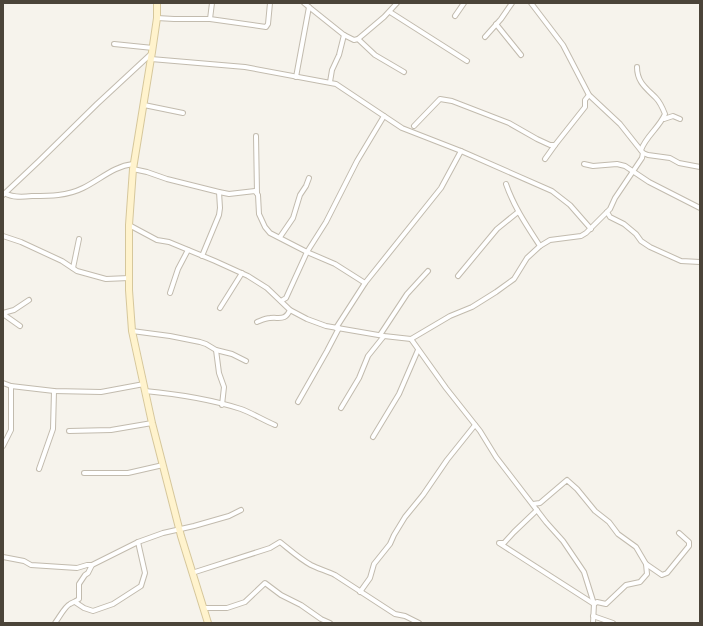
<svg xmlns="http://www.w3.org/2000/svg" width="703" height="626" viewBox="0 0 703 626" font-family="'Archivo Narrow',sans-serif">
	<rect width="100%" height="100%" fill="#f6f3ec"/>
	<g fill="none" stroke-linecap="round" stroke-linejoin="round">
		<g stroke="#c2bbae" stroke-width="6">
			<g id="street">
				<polyline points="304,3 344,35 354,40 358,39 384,17 397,3"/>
				<polyline points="531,3 563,45 589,95 620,124 643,153 648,155 670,158 679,163 700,167"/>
				<polyline points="390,12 467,61"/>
				<polyline points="455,16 464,3"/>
				<polyline points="157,18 174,19 210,19 266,27 268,24 270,3"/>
				<polyline points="210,19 212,3"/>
				<polyline points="496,24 521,55"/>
				<polyline points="485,37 501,19 512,3"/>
				<polyline points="358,39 375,55 404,72"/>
				<polyline points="114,44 153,48"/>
				<polyline points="151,59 245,67 336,84 402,128 461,151 552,191 570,205 591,229"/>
				<path d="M 637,67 C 637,82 646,88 656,98 C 660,102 663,109 665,114 C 659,128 646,136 641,150"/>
				<polyline points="296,77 309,7"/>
				<polyline points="330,82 332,70 339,55 344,35"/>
				<polyline points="144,105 183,113"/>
				<polyline points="664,119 673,116 680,119"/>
				<polyline points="414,126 440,99 452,101 509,123 537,139 550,145 555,145 585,107 585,100 589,95"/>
				<polyline points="256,136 257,193"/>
				<polyline points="545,159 555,145"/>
				<polyline points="584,164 593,166 617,164 625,166 649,182 700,208"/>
				<polyline points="133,169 147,172 167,179 219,192 229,194 255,191 258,195 259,214 265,227 270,233 307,252 335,264 365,283"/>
				<path d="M 506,184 C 514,207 527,226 540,246"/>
				<path d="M 5,193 C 12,198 23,197 32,196 C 50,196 67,196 83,188 C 101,179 114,166 133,164"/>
				<polyline points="3,195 39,161 97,104 152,53"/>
				<polyline points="607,212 610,217 624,224 636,234 641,241 650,247 681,261 700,262"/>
				<polyline points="129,225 157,240 169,242 215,261 248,276 267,288 290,310 307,319 326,326 384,336 411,339"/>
				<polyline points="3,236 21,242 62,261 77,271 106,279 129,278"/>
				<polyline points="280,237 293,218 300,195 306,186 309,178"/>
				<polyline points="202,256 219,215 220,208 219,192"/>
				<polyline points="73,268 79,239"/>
				<polyline points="458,276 497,229 518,212"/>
				<polyline points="170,293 178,269 188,250"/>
				<polyline points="281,301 286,298 307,252 326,222 357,161 384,116"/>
				<polyline points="220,308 242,273"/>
				<polyline points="3,313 14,310 29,300"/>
				<polyline points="3,314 20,326"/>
				<path d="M 257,322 C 262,320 266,318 270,318 C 280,317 285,321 290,310"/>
				<polyline points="336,328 365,283 441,188 461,151"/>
				<polyline points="132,331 170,336 200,342 206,344 216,350 232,354 246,361"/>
				<polyline points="380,335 407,294 428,271"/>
				<polyline points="216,350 219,373 224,387 222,405"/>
				<polyline points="3,383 11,386 54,391 101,392 144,384"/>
				<path d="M 145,391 C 177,394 210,399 241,409 C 252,413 263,420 275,425"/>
				<polyline points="298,402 327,351 339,328"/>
				<polyline points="341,408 359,378 368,356 384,336"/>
				<polyline points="69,431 111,430 152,423"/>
				<polyline points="373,437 399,394 418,350"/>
				<polyline points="3,446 11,430 11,386"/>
				<polyline points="39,469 53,429 54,391"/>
				<polyline points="84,473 128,473 163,465"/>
				<polyline points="533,504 540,503 567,480 568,481 577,489 595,511 609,522 618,534 636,547 646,564 662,575 667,573 689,546 689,542 679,533"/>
				<polyline points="537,510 514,532 504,543 499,543 594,604 597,602 606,604 626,585 640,582 647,574 646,564"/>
				<polyline points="3,557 24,561 31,565 77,568 87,565 92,565"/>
				<path d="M 192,573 L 270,548 L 280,542 C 290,550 300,559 311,565 C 319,569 327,571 335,575 L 395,614 L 405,616 L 419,623"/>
				<polyline points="360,592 370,578 374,564 390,544 394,535 405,517 423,495 447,460 475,425"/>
				<polyline points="75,602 84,608 93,611 113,604 141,586 145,573 138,542"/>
				<polyline points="203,608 227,608 245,602 265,583 281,595 301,605 321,619 330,623"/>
				<polyline points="593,616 613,623"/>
				<path d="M 55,623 C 59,618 65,606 70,604 C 73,602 75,602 79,599 L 79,584 L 85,575 L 88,573 L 92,565 L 138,542 L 163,533 L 194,526 L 229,516 L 241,510"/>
				<polyline points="593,623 594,604 584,572 563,541 546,522 496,457 480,431 446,388 411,339 450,316 472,307 496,292 514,279 527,258 540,246 550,240 581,236 586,233 610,209 615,198 642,158 643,153"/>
			</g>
		</g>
		<g stroke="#d6c79b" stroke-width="8">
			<polyline id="secondary" points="157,3 157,18 152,52 133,169 129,225 129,290 132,331 152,423 181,536 208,623"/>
		</g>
		<use href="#street" stroke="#fff" stroke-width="4"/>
		<use href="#secondary" stroke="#fff3cd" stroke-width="6"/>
	</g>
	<rect width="703" height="626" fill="none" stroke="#4b4439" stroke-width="8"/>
</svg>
